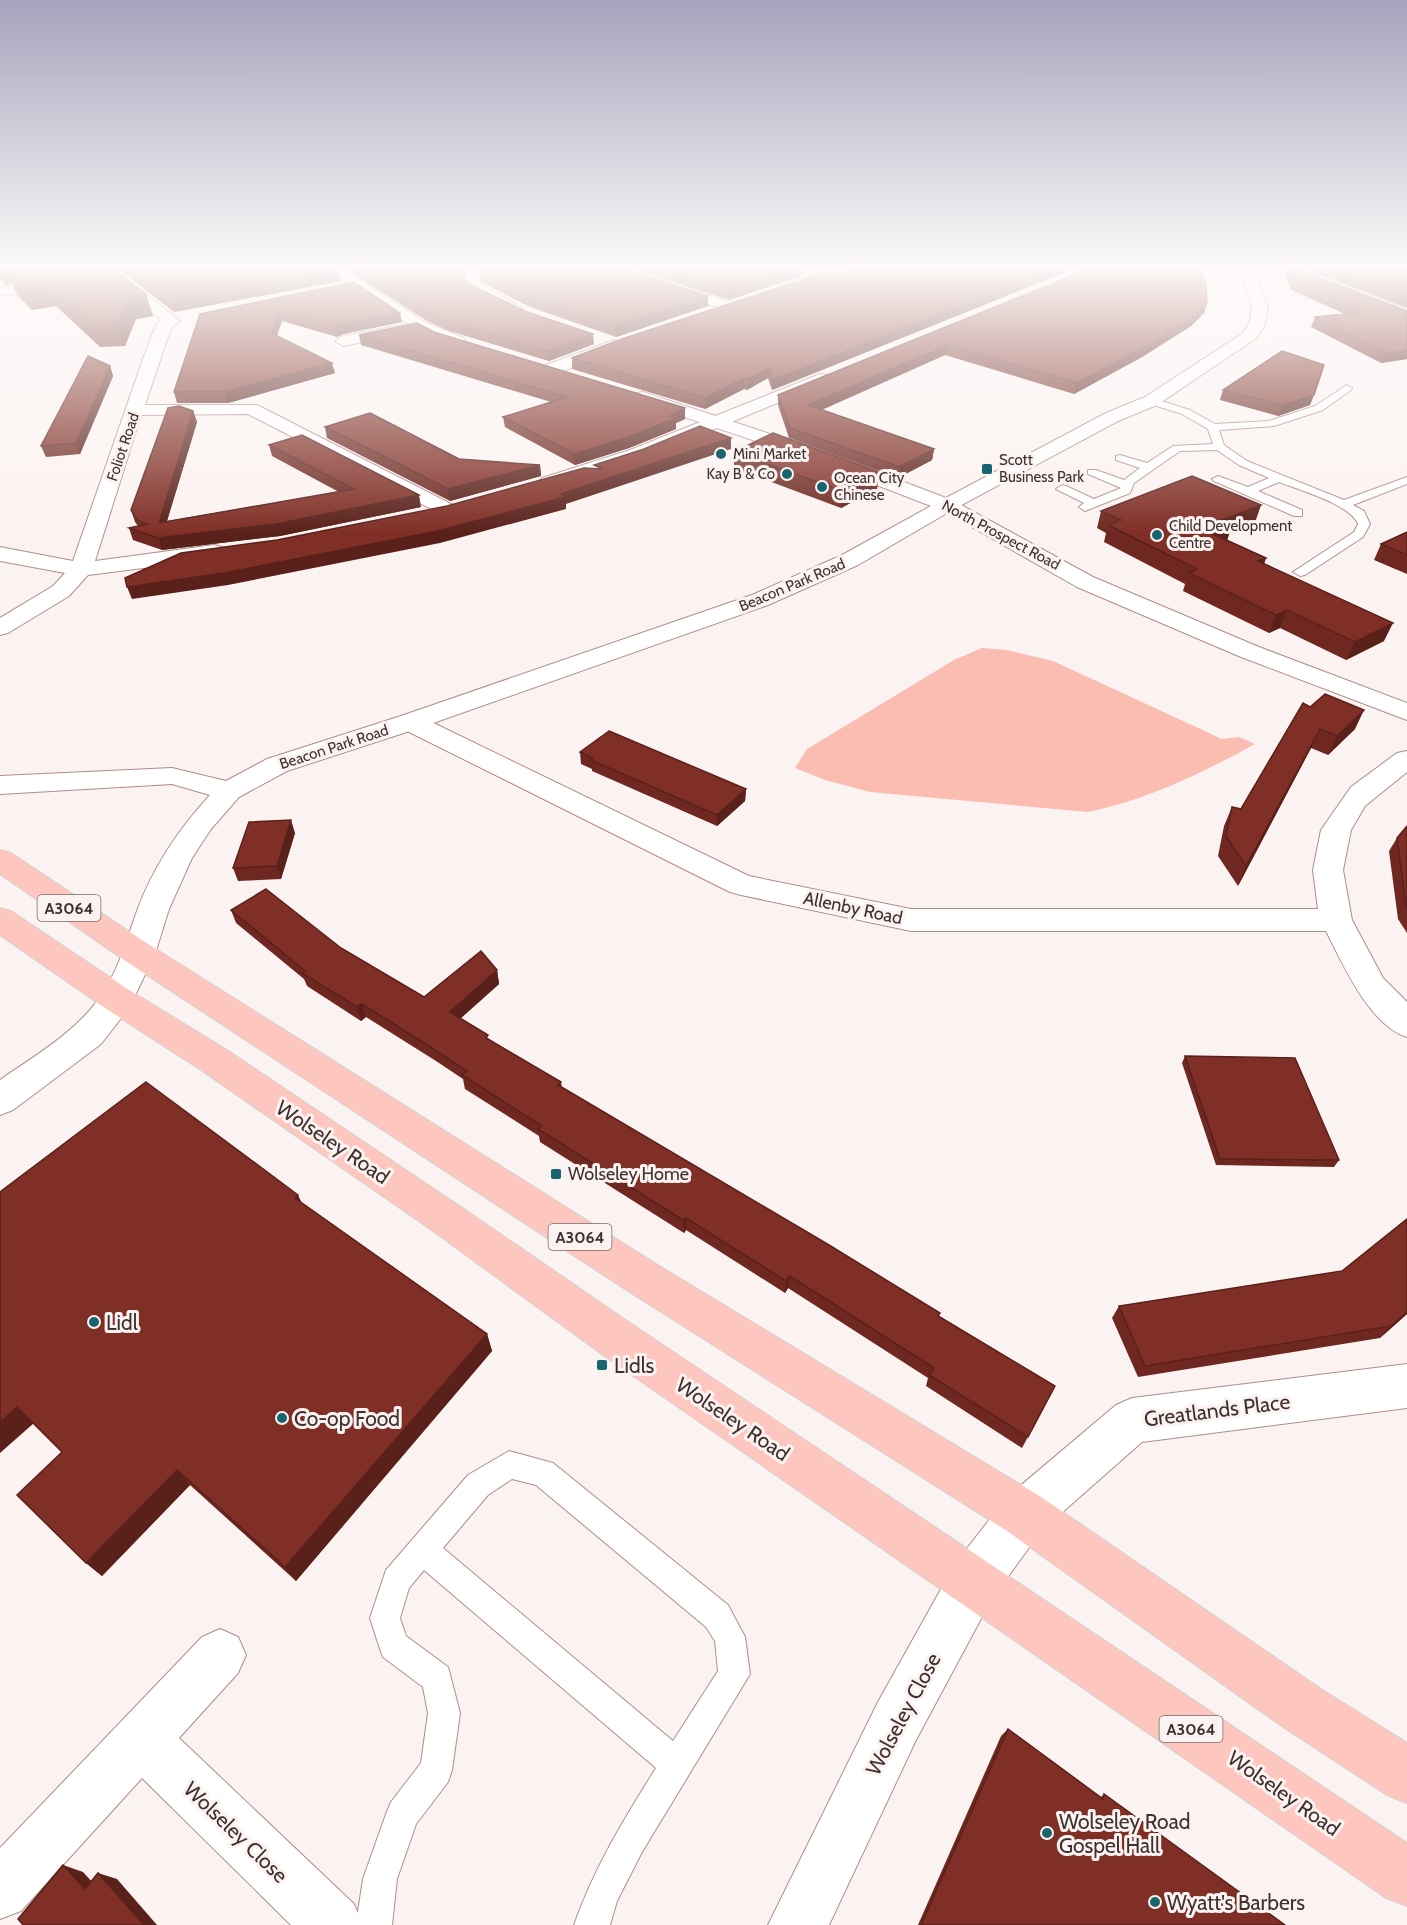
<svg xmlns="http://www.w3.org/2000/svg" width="1407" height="1925" viewBox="0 0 1407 1925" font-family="Cabin,sans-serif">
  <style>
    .green { fill: #fbbcb2 }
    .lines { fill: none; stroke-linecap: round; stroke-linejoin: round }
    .service-casing { stroke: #b08d88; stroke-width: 2 }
    .minor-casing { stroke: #b08d88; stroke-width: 2 }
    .tertiary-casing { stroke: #b08d88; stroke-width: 2 }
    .primary-casing { stroke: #d5d2d1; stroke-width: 2 }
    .service { fill: #fff; fill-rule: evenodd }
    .minor { fill: #fff; fill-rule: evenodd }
    .tertiary { fill: #fff; fill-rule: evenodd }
    .primary { fill: #fdc7bf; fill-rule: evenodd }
    .wall { fill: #6e2821 }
    .shaded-wall { fill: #5a211b }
    .building { fill: #802f26; stroke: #5a211b; stroke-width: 1.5 }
    .poi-dot { fill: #19656f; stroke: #fbf3f2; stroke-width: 2 }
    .labels { text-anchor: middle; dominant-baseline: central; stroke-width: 6; stroke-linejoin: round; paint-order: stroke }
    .far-street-label { font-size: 15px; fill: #3f312e; stroke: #fbf3f2 }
    .far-poi-label { font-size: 15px; fill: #3f312e; stroke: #fbf3f2; text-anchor: start }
    .shield { fill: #fbf3f2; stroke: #776b69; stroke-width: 1.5 }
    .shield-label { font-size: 16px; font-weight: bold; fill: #3f312e }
    .street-label { font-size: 18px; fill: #3f312e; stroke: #fbf3f2 }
    .poi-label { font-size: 18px; fill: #3f312e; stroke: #fbf3f2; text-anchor: start }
    .near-street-label { font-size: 21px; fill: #3f312e; stroke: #fbf3f2 }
    .near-poi-label { font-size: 21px; fill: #3f312e; stroke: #fbf3f2; text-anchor: start }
  </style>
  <rect width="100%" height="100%" fill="#fbf3f2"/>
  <path class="green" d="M982,648L1007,650L1053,661L1222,739L1239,737L1255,744C1202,773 1147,800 1088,812L870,792L825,780L795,768L807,749L954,660Z"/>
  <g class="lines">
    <g class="service-casing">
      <g id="service">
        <path d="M1347,385L1352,388L1351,390L1323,410L1274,426L1219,430L1224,445L1247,461L1344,500L1407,477V484L1353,505L1364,511L1370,524L1363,537L1305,575L1300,576L1293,572L1354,532L1358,524C1350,504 1299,490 1279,482L1258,491L1302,510V516H1294L1214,481L1212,479L1218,476L1248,487L1269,478L1239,465L1217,450L1180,451L1134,483L1130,493L1085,511L1079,507L1084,503L1056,489L1062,485L1066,486L1094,499L1121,488L1088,474V470H1096L1124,480L1140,468L1116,460V456L1120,455L1147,463L1173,446L1213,444L1208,429L1182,414L1147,403V399H1155L1190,410L1215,424L1269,421L1315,406Z"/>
        <path d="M509,1451L553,1463L728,1605L745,1637L750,1674L642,1852L617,1901L610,1925H574C594,1868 624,1819 656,1768L424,1570L409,1588L400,1618L406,1636L448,1667L460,1713L452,1770L448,1782L416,1824L397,1879L392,1925H356L363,1879L386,1814L391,1802L421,1763L428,1713L423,1687L383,1657L379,1646L370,1618L386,1570L468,1475ZM512,1479L536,1485L706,1627L715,1641L718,1671L673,1741L443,1548L488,1495Z"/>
      </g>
    </g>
    <g class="minor-casing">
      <g id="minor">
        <path d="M84,264H101L115,270L180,321L171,328L145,405H257L455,506L458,510L455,514L448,516L441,514L248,414L141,415L95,561L214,545L222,547L225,552L222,557L214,559L88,575L69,596L8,633L0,635V618L53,586L65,573L0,561V547L73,561L144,356L156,325L162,320L105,276Z"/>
        <path d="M468,264H483L488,269L479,278V283L520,307L523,310L520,313H510L467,288L465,277L473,269Z"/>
        <path d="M593,264H613L736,304L738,307L731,311L726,310L595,267Z"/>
        <path d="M845,264H865L863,267L793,291H783L781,288L783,285Z"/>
        <path d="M1236,264H1250L1263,292L1268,309L1264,327L1255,339L1157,405L1118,421L954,509H940L937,505L940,501L1106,413L1145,397L1243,333C1261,310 1246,287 1236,264Z"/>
        <path d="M1269,264H1288L1407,310V320L1271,267Z"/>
        <path d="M57,278L64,282L62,285L0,296V288Z"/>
        <path d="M403,325L411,330L409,333L343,346L335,341L343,336Z"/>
        <path d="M614,340L622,345L620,348L558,373H546L544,369L546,365Z"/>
        <path d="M820,374L826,375L828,379L826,383L644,458L549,488L542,486L539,482L542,478L630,450Z"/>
        <path d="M410,714L419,716L749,876L911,909H1318L1313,870L1321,830L1351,787L1397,753L1407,751V772L1365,806L1351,830L1343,870L1352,920L1383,978L1407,1002V1037C1369,1025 1343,964 1326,931H911L741,895L730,892L401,728L397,722L401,716Z"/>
        <path d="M1407,1364V1408L1142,1442L1041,1531L991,1600L916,1740L829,1925H768L878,1702L955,1564L1007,1497L1116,1405L1132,1398Z"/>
        <path d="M220,1629L238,1637L246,1655L238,1673L179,1738L354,1904L363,1925H291L142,1778L21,1911L0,1919V1848L202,1637Z"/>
      </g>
    </g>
    <g class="tertiary-casing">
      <g id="tertiary">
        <path d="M319,264H335L426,323L464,338L466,341L458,346L416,329Z"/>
        <path d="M643,392L828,453L954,501L1093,577L1259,647L1407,703V720L1241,657L1077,587L947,513L858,565L768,605L419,728L287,771L239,797L211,829L192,858L169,909L155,954L129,1008L101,1044L13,1110L0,1115V1080C37,1054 79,1031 104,991C120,966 127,938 137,911C153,867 179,829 210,795L172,784L0,794V776L172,768L226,781L267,759L401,716L752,595L842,555L931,506L814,461L637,401L634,397L637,393Z"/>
      </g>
    </g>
    <g class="primary-casing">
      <g id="primary">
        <path d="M0,850L11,853L151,946L661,1267L1041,1497L1321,1689L1407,1743V1803L1387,1795L1283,1727L1007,1531L631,1293L127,962L0,874Z"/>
        <path d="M0,908L11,911L129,990L227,1050L461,1207L633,1325L1407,1843V1906L1386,1898L603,1355L433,1231L201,1070L105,1008L0,935Z"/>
      </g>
    </g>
    <use href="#service" class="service"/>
    <use href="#minor" class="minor"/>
    <use href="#tertiary" class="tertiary"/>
    <use href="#primary" class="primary"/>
  </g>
  <g class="wall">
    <path d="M0,264H327L339,272L341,281L174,312L122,272L112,268L153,316L136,319L125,346L100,347L56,306L32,310L17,295L12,283L6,285L0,279Z"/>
    <path d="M338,264H469L470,269L463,275V277L473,286L594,344L549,361L449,331L427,321Z"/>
    <path d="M619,264H799L804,275L729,300Z"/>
    <path d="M871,264H1086L772,390L768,378L747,390L744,389L705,409L572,369V358Z"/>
    <path d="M1101,264L1207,303L1204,313L1191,326L1142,357L1074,394L945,355L821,410L934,449L932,460L898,478L789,438L778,405V395Z"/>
    <path d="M1293,264H1407V308Z"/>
    <path d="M1288,266L1407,311V359L1381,363L1311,327L1315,317L1345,314L1291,290L1285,275Z"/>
    <path d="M480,272L708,296V306L616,337L530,307L481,282Z"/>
    <path d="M354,282L402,322L343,334L337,337L282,321L277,336L335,373L228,403H177L174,392L200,314Z"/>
    <path d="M434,332L685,419L676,423V429L629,448L575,465L505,427L503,417L551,402L361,345L359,335Z"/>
    <path d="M1324,365L1310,405L1278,416L1220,400L1223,390Z"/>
    <path d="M110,366L113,376L80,454L46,457L41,446Z"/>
    <path d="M193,411L197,422L167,521L339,492L272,456L269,445L421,507L280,536L162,550L133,540L129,528L138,526L135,522L131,510Z"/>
    <path d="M325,427L459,459L540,465L541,476L450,501L327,438Z"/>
    <path d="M734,452L879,472L877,489L841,508L734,468Z"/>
    <path d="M1261,505L1255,522L1230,531L1227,540L1266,558L1264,564L1384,641L1346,660L1280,628L1269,633L1183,591L1185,584L1104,542L1106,533L1097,528L1101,511Z"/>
    <path d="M1407,532V574L1374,560L1381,544Z"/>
    <path d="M1303,703L1355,729L1328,755L1311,748L1238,886L1218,856L1224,826L1232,807L1241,809Z"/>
    <path d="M580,752L746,789L745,801L717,826L592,771V769L581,764Z"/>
    <path d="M1407,826V933L1398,919L1389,851L1397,838Z"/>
    <path d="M295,833L281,879L238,881L233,868Z"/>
    <path d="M231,910L341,948L424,997L497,970L499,984L460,1019L489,1039L561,1082L562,1088L1055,1386L1022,1448L926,1386L928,1378L788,1288L785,1293L686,1230L684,1233L540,1142L539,1136L465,1089L463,1079L436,1061L366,1017L361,1021L307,986L304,979L236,923Z"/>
    <path d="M1185,1056L1339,1160L1334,1167L1216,1165L1182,1063Z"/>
    <path d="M0,1192L302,1203L487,1334L492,1351L296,1581L190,1485L102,1576L86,1563L62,1452L34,1423Z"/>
    <path d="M1407,1219V1314L1380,1338L1138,1377L1112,1318L1119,1306L1342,1271Z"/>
    <path d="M1008,1729L1101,1797L1104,1794L1285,1925H918L1001,1736Z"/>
  </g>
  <g class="shaded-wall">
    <path d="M464,264H469L470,269L463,275V285L461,275L462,266Z"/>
    <path d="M1065,264H1086L772,390L773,380Z"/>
    <path d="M805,266L804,275L729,300V290Z"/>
    <path d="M339,272L341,281L174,312L171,302Z"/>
    <path d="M9,274L12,283L6,285L2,275Z"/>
    <path d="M48,284L56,306L32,310L24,288Z"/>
    <path d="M146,294L153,316L136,319L125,346L117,323L129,297Z"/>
    <path d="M708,296V306L616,337L615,326Z"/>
    <path d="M1207,303L1204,313L1191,326L1142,357L1074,394L1076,383Z"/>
    <path d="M280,311L282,321L274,343L271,333Z"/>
    <path d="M400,313L402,322L343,334L337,337L335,327L341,324Z"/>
    <path d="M593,334L594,344L549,361L548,351Z"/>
    <path d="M947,345L945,355L808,416V405Z"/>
    <path d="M1407,350V359L1381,363L1385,353Z"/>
    <path d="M332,363L335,373L228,403L225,392Z"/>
    <path d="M110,366L113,376L80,454L76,443Z"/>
    <path d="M769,368L768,378L747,390V379Z"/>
    <path d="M744,378V389L705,409V398Z"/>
    <path d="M1314,395L1310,405L1278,416L1282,405Z"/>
    <path d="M685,408V419L676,423V429L629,448L575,465L574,454L670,416Z"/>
    <path d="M193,411L197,422L163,534L159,523Z"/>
    <path d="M731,438V449L566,504V509L440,543L228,585L132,599L127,587L561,494Z"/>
    <path d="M934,449L932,460L898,478L899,467Z"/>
    <path d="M540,465L541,476L450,501L448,489Z"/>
    <path d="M879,472L877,489L841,508L842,491Z"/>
    <path d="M419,495L421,507L280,536L162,550L158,538Z"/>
    <path d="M1261,505L1255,522L1230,531L1226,544L1207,552L1218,521Z"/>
    <path d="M1266,558L1259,576L1258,561Z"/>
    <path d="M1287,610L1280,628L1269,633L1276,615Z"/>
    <path d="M1393,623L1384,641L1346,660L1355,642Z"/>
    <path d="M1364,710L1355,729L1328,755L1337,736Z"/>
    <path d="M1320,729L1311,748L1238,886L1246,866Z"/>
    <path d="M746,789L745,801L717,826V815Z"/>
    <path d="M291,820L295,833L281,879L277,866Z"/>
    <path d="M497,970L499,984L453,1025L450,1012Z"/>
    <path d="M362,1004L366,1017L361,1021L357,1007Z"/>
    <path d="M298,1195L307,1214L295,1198Z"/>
    <path d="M686,1218V1230L684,1233L683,1220Z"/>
    <path d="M790,1276L788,1288L785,1293L786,1281Z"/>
    <path d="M1407,1312V1314L1380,1338L1391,1326Z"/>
    <path d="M487,1334L492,1351L296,1581L285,1567Z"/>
    <path d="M17,1407L34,1423L0,1453V1422Z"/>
    <path d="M177,1470L190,1485L102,1576L86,1563Z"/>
    <path d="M63,1865L83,1872L104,1895L85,1889Z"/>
    <path d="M98,1873L117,1879L157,1925H144Z"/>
  </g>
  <g class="building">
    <path d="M0,264H67L2,275L0,273Z"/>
    <path d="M70,264H106L146,294L129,297L117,323L92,324L48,284L24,288L9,274Z"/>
    <path d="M120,264H327L339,272L171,302Z"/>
    <path d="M351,264H464L462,266L461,275L473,286L527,312L593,334L548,351L447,321L425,311Z"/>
    <path d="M486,264H606L708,296L615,326L529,297L480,272Z"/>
    <path d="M648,264H799L805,266L729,290Z"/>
    <path d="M871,264H1065L773,380L769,368L747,379L744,378L705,398L572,358L622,339L827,272L837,275Z"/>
    <path d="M1101,264H1200L1206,286L1207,303L1194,317L1145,347L1076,383L947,345L808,405L934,449L899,467L790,428L778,395Z"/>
    <path d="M1319,264H1407V297Z"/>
    <path d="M1288,266L1407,311V350L1385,353L1315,317L1365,312L1294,281Z"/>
    <path d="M354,282L400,313L341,324L335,327L280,311L271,333L332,363L225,392H174L200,314Z"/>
    <path d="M417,323L434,332L685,408L670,416L676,418L629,437L574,454L503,417L567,397L359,335Z"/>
    <path d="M1282,351L1324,365L1314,395L1282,405L1223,390Z"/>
    <path d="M88,356L110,366L76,443L41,446Z"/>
    <path d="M179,406L193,411L159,523L354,489L269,445L302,435L419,495L276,524L158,538L129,528L148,524L137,520L131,510L168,408Z"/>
    <path d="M370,413L459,459L540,465L448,489L325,427Z"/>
    <path d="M700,426L731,438L561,494L565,497L438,531L224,573L127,587L125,578L181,553L277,540L447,506L584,468L603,469L594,465L644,449Z"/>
    <path d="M773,433L879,472L842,491L734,452Z"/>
    <path d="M1192,476L1261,505L1218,521L1231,527L1213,534L1266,558L1258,561L1393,623L1355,642L1287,610L1276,615L1189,573L1197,569L1108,525L1121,520L1101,511Z"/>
    <path d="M1407,532V555L1381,544Z"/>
    <path d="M1325,694L1364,710L1337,736L1320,729L1246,866L1226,836L1232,807L1241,809L1303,703L1310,707Z"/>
    <path d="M609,731L746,789L717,815L591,760L593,758L580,752Z"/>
    <path d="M291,820L277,866L233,868L249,822Z"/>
    <path d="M1407,826V908L1406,906L1397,838Z"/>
    <path d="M266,889L341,948L424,997L481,951L497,970L450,1012L488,1035L486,1038L561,1082L558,1085L829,1245L940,1313L938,1316L1055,1386L1028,1437L929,1375L934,1368L790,1276L786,1281L686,1218L683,1220L538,1129L542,1126L462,1075L467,1071L432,1048L362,1004L357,1007L302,973L305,971L231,910Z"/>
    <path d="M1185,1056L1295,1058L1339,1160L1220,1159Z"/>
    <path d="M146,1082L298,1195L295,1198L487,1334L285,1567L177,1470L86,1563L17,1495L62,1452L17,1407L0,1422V1192Z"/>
    <path d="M1407,1219V1312L1391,1326L1145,1366L1119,1306L1342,1271Z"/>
    <path d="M1008,1729L1103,1799L1104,1794L1285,1925H921Z"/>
    <path d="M63,1865L85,1889L98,1873L144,1925H23L18,1919Z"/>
  </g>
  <linearGradient id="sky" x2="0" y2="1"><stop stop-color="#a5a2bc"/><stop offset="0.5" stop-color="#fdfaf9"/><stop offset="1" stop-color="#fdfaf9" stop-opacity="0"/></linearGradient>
  <rect width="1407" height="533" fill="url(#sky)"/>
  <g class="poi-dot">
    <circle cx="721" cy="454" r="6"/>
    <rect x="981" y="463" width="12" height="12" rx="3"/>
    <circle cx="787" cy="474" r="6"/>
    <circle cx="822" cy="487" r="6"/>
    <circle cx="1157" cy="535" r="6"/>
    <rect x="550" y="1168" width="12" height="12" rx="3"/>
    <circle cx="94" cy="1322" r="6"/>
    <rect x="596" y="1359" width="12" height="12" rx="3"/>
    <circle cx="282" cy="1418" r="6"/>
    <circle cx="1047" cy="1833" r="6"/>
    <circle cx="1155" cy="1902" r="6"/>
  </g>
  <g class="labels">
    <g class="far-street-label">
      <text transform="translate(123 447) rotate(-71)">Foliot Road</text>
      <text transform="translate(1001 535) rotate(28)">North Prospect Road</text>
      <text transform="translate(792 585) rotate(-23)">Beacon Park Road</text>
      <text transform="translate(334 747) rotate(-18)">Beacon Park Road</text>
    </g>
    <g class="far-poi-label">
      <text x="733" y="454">Mini Market</text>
      <text x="999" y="460">Scott<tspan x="999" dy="17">Business Park</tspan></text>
      <text x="775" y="474" text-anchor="end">Kay B &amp; Co</text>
      <text x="834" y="478">Ocean City<tspan x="834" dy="17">Chinese</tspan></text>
      <text x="1169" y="526">Child Development<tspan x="1169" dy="17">Centre</tspan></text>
    </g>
    <g class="shield">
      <rect x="37.5" y="895" width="63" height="26" rx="4.5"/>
      <rect x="548.5" y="1224" width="63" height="26" rx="4.5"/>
      <rect x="1159.5" y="1716" width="63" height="26" rx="4.5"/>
    </g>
    <g class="shield-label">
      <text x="69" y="908">A3064</text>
      <text x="580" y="1237">A3064</text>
      <text x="1191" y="1729">A3064</text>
    </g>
    <g class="street-label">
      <text transform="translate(853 908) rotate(12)">Allenby Road</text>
    </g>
    <g class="poi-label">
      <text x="568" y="1174">Wolseley Home</text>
    </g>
    <g class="near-street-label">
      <text transform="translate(333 1142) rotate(34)">Wolseley Road</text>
      <text transform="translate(1217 1410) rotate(-7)">Greatlands Place</text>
      <text transform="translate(733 1419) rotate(34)">Wolseley Road</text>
      <text transform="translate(903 1714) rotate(-62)">Wolseley Close</text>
      <text transform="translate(1284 1793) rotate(35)">Wolseley Road</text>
      <text transform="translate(236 1832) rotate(44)">Wolseley Close</text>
    </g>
    <g class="near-poi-label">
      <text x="106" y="1322">Lidl</text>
      <text x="614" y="1365">Lidls</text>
      <text x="294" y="1418">Co-op Food</text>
      <text x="1059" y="1821">Wolseley Road<tspan x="1059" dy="24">Gospel Hall</tspan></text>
      <text x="1167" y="1902">Wyatt's Barbers</text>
    </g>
  </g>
</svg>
